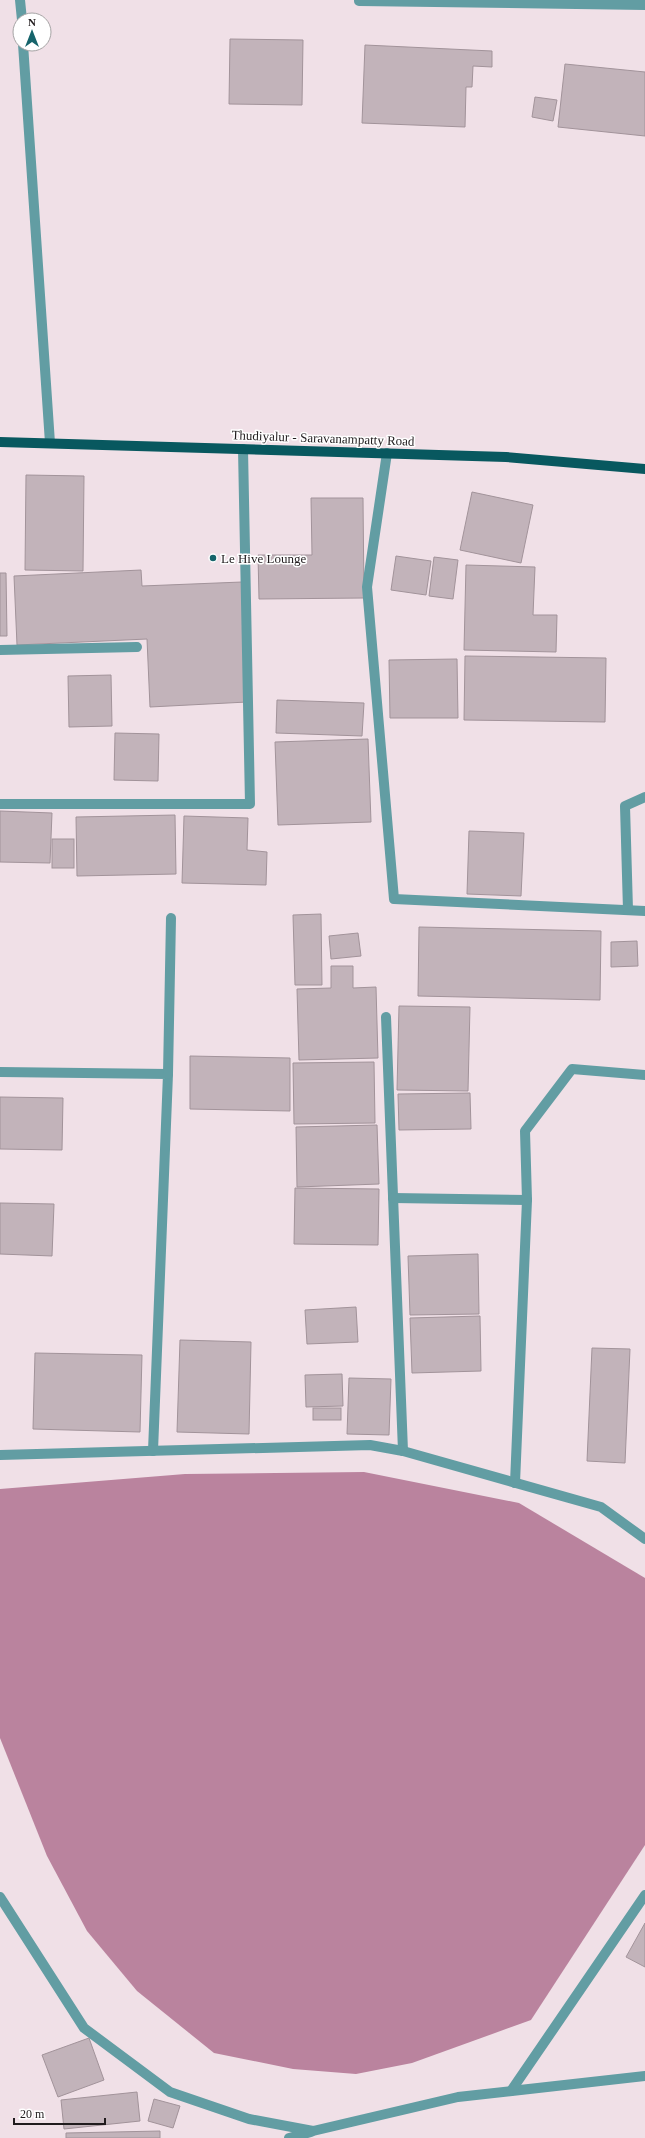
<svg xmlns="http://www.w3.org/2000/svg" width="645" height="2138" viewBox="0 0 645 2138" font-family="Georgia,serif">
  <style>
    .water { fill: #ba839e }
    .building { fill: #c2b3ba; stroke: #a2939a }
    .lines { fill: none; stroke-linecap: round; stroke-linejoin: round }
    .minor { stroke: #629da3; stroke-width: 10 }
    .major { stroke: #08585f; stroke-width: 10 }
    .poi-dot { fill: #16646b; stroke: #fff; stroke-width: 1.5 }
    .labels { text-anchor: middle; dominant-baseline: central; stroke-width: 3; stroke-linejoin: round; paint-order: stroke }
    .street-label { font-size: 13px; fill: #201b1d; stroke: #fff }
    .poi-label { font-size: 13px; fill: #201b1d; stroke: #fff; text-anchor: start }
  </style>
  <rect width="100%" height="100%" fill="#f0e0e7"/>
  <path class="water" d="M364,1472L519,1503L645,1578V1845L531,2020L412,2063L356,2074L293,2069L214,2053L137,1991L87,1931L47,1856L0,1738V1489L185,1474Z"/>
  <g class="building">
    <path d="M230,39L303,40L302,105L229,104Z"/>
    <path d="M365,45L492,51V67L473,66L472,87H466L465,127L362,123Z"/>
    <path d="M565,64L645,72V136L558,127Z"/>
    <path d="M535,97L557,100L553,121L532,117Z"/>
    <path d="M26,475L84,476L83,571L25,570Z"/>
    <path d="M472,492L533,505L521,563L460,550Z"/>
    <path d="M311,498H363L364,598L259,599L258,555H312Z"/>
    <path d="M396,556L431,561L426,595L391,590Z"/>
    <path d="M434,557L458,560L453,599L429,596Z"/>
    <path d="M466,565L535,567L533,615H557L556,652L464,650Z"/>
    <path d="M141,570L142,586L242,582L247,702L150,707L147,639L17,645L14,576Z"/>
    <path d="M0,573H6L7,636H0Z"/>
    <path d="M465,656L606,658L605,722L464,720Z"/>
    <path d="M457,659L458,718H390L389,660Z"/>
    <path d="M111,675L112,726L69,727L68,676Z"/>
    <path d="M277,700L364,703L362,736L276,733Z"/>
    <path d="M115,733L159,734L158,781L114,780Z"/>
    <path d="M368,739L371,822L278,825L275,742Z"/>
    <path d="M0,811L52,813L50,863L0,862Z"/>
    <path d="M175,815L176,874L77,876L76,817Z"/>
    <path d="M184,816L248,818L247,850L267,852L266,885L182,883Z"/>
    <path d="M469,831L524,833L521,896L467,894Z"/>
    <rect x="52" y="839" width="22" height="29"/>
    <path d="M321,914L322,985H295L293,915Z"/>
    <path d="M419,927L601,931L600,1000L418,996Z"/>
    <path d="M358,933L361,956L331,959L329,936Z"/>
    <path d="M637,941L638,966L611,967V942Z"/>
    <path d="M331,966H353V988L376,987L378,1058L299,1060L297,989L331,988Z"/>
    <path d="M399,1006L470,1007L468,1091L397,1090Z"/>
    <path d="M190,1056L290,1058V1111L190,1109Z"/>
    <path d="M374,1062L375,1123L294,1124L293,1063Z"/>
    <path d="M470,1093L471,1129L399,1130L398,1094Z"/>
    <path d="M0,1097L63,1098L62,1150L0,1149Z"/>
    <path d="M377,1125L379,1184L297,1187L296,1127Z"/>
    <path d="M295,1188L379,1189L378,1245L294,1244Z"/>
    <path d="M0,1203L54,1204L52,1256L0,1254Z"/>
    <path d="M478,1254L479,1314L410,1315L408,1256Z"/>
    <path d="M356,1307L358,1342L307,1344L305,1310Z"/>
    <path d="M480,1316L481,1371L412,1373L410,1318Z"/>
    <path d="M180,1340L251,1342L249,1434L177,1432Z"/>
    <path d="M592,1348L630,1349L625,1463L587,1461Z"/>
    <path d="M35,1353L142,1355L140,1432L33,1429Z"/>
    <path d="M342,1374L343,1406L306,1407L305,1375Z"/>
    <path d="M349,1378L391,1379L389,1435L347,1434Z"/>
    <rect x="313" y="1408" width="28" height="12"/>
    <path d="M645,1923V1967L626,1957Z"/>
    <path d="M89,2038L104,2080L58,2097L42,2055Z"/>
    <path d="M137,2092L140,2121L64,2129L61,2100Z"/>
    <path d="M154,2099L180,2106L173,2128L148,2121Z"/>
    <path d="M160,2131V2138H66V2133Z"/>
  </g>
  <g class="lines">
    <g class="minor">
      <path d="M20,0L22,20"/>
      <path d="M359,1L645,5"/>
      <path d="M23,44L50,443"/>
      <path d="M387,453L367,587L394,899L645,911"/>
      <path d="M0,650L137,647"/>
      <path d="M0,804H250L243,449"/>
      <path d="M628,910L625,806L645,797"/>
      <path d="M386,1017L403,1451"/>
      <path d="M0,1072L168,1074L153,1451"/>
      <path d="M168,1074L171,918"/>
      <path d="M393,1198L527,1200"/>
      <path d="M0,1455L370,1445L403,1451L601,1507L645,1539"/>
      <path d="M515,1483L527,1200L525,1131L572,1069L645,1075"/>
      <path d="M0,1897L84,2028L170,2092L249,2119L313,2131L458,2097L645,2076"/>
      <path d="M511,2091L645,1895"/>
      <path d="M289,2138L311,2132"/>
    </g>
    <path class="major" d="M0,442L506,457L645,469"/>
  </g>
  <circle class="poi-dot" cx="213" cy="558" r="4"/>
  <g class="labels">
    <g class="street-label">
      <text transform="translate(323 438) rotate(2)">Thudiyalur - Saravanampatty Road</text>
    </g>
    <g class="poi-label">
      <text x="221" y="558">Le Hive Lounge</text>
    </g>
  </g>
  <g transform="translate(32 32)"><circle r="19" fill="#ffffff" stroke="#a6a4a5"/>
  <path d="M0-3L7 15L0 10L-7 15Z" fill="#16646b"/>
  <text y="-6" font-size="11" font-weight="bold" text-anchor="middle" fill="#201b1d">N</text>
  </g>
  <path d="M14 2118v6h91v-6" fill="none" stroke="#201b1d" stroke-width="2"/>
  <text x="20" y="2118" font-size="12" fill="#201b1d" stroke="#ffffff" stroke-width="3" paint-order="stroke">20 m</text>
</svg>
